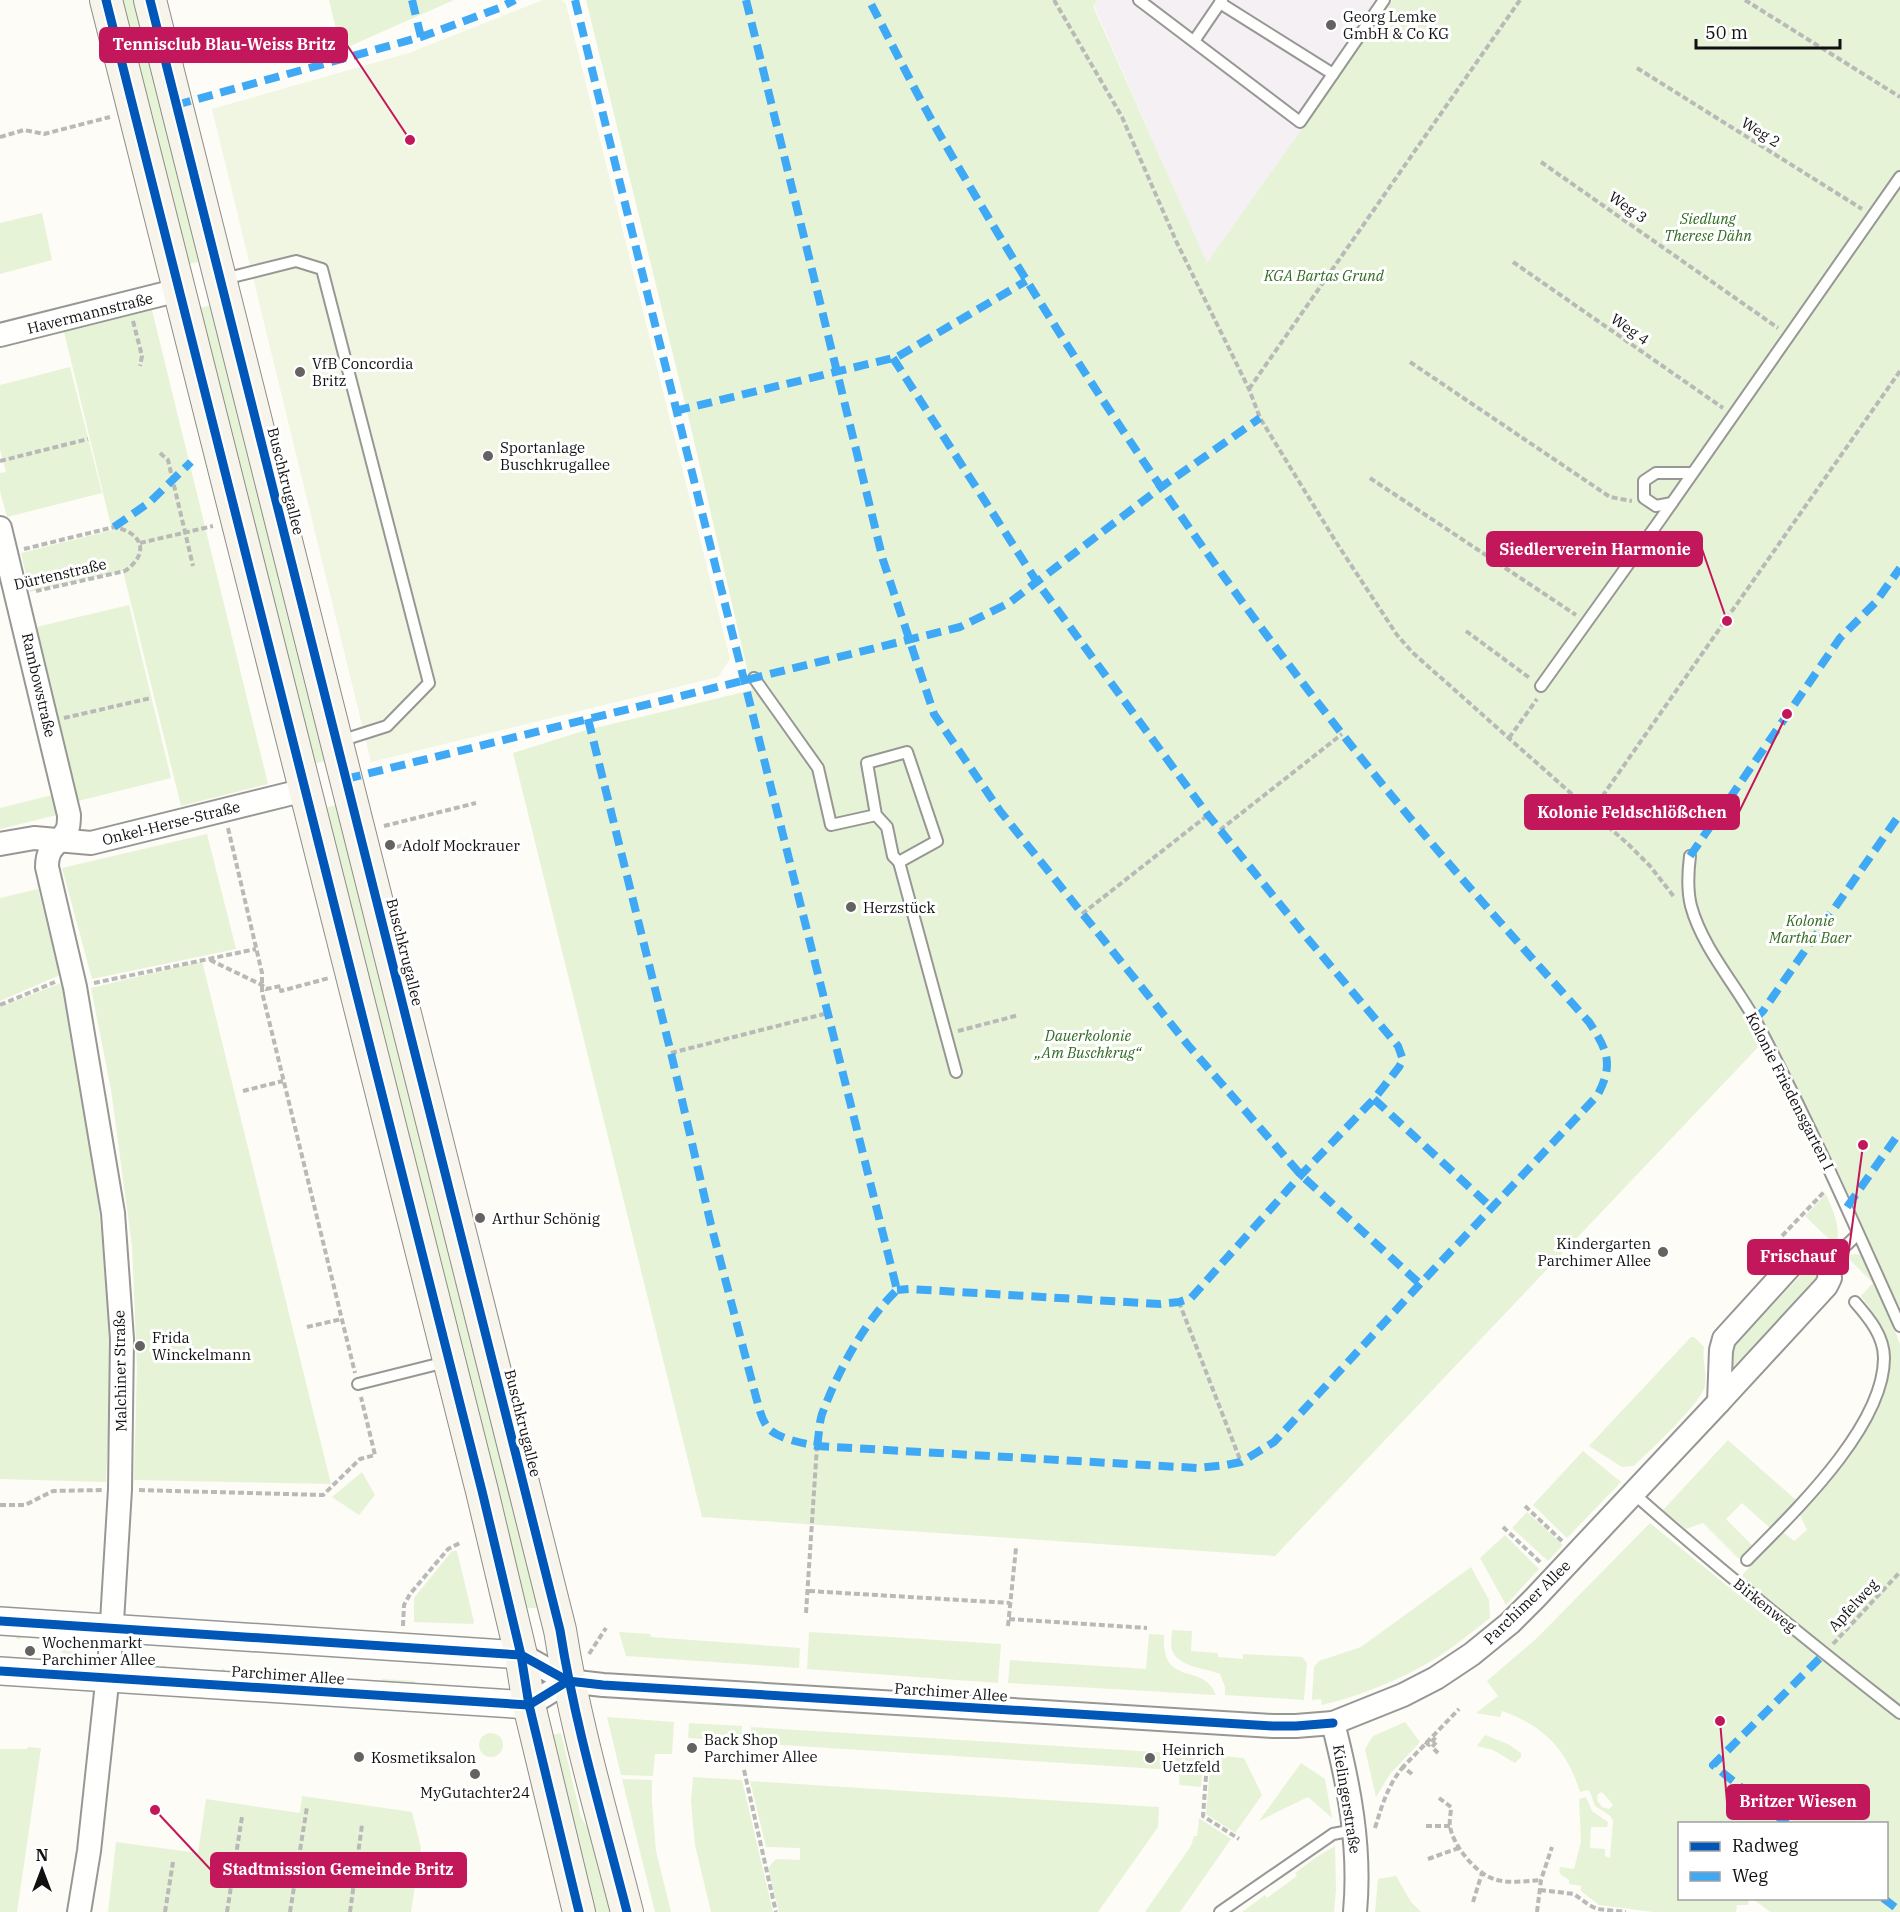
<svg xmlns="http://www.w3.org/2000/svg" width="1900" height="1912" viewBox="0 0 1900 1912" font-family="'IBM Plex Serif',serif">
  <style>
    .industrial { fill: #f5f0f3 }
    .green { fill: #e7f3d7; fill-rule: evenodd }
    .pitch { fill: #f0f6e1 }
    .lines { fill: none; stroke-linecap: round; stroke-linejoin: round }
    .service-casing { stroke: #979795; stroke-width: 14 }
    .minor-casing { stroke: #979795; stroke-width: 26 }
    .tertiary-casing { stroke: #979795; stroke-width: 30 }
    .secondary-casing { stroke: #8e8d8b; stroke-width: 34 }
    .path { stroke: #b9b9b8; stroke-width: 4; stroke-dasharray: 6 3; stroke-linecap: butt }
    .service { stroke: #fffffe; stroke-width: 10 }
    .minor { stroke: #fffffe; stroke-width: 22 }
    .tertiary { stroke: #fffffe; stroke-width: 27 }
    .secondary { stroke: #f6f4eb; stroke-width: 32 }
    .quiet { stroke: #3fa9f5; stroke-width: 8; stroke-dasharray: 15 8; stroke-linecap: butt }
    .cycleway-casing { stroke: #fff; stroke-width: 13 }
    .cycleway { stroke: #0057b8; stroke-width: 9 }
    .poi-dot { fill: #646362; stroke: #fff; stroke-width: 2 }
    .labels { text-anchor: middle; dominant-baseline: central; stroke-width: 6; stroke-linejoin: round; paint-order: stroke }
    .poi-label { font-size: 15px; fill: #111; stroke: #fff; text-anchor: start }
    .street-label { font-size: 15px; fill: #111; stroke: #fff }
    .park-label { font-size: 15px; font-style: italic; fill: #2f6b1f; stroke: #fff }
    .leader { fill: none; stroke: #c2185b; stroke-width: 2 }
    .callout-dot { fill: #c2185b; stroke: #fff; stroke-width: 2 }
    .callout { fill: #c2185b; stroke: #c2185b; stroke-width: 2 }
    .callout-label { font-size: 16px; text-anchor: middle; font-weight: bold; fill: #fff }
  </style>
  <rect width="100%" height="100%" fill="#fdfcf7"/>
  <path class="industrial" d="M1098,0H1393L1207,264L1094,6Z"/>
  <g class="green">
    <path d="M119,0H143L207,260L185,265Z"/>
    <path d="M329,0H454L341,50Z"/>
    <path d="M586,0H1098L1093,6L1207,263L1393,0H1900V1313L1841,1178L1809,1112L1770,1038L1762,1043L1275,1556L702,1517L513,753L583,731L752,690L691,428Z"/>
    <path d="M42,213L52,260L0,274V223Z"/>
    <path d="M218,303L330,760L308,765L196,309Z"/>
    <path d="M152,310L268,784L181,806L123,571L30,592L21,553L112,530L64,332Z"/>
    <path d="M70,367L102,493L7,517L0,491V473L6,472L0,450V385Z"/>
    <path d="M129,605L171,778L78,801L36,627Z"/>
    <path d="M52,795L57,815L0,829V808Z"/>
    <path d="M341,804L540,1608H525L320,809Z"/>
    <path d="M207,834L236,949L92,979L62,868Z"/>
    <path d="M38,889L60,975L0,1001V898Z"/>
    <path d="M202,961L331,1484L134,1480L137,1367L132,1246L111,1090L91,988Z"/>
    <path d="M64,982C88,1112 108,1244 110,1377C111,1412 107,1447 106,1482L0,1479V1007Z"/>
    <path d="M1826,1194C1833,1212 1842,1227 1836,1246L1805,1216Z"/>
    <path d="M1855,1254L1862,1255L1870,1266L1900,1344V1912H1770L1753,1899L1886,1898V1824H1680V1898L1749,1899L1748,1905H1737L1736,1912H1653L1599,1905L1581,1891V1886L1569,1884V1880C1563,1875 1558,1876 1560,1867L1574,1869L1581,1842L1579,1799L1586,1797L1592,1811L1608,1822L1607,1827H1591L1590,1848L1605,1849V1856L1610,1858L1613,1820L1609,1815L1595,1806L1590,1792L1588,1790L1580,1792C1567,1750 1544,1726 1502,1711L1500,1717L1476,1713L1498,1696L1487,1681L1537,1638L1650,1523L1747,1602L1757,1592L1742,1579L1743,1574L1783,1532L1794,1541L1807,1530L1800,1515C1835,1476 1897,1409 1889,1353C1886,1331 1874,1314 1861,1296L1873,1283L1846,1256ZM1602,1792L1613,1805L1609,1809L1602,1807L1597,1800L1598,1794Z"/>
    <path d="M1811,1270L1817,1275L1815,1281L1731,1369L1728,1360L1733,1347L1805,1271Z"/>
    <path d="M1691,1337H1694L1704,1347C1702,1360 1707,1372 1705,1385C1704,1401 1648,1452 1634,1466L1622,1467L1589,1446Z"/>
    <path d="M1728,1440L1796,1500L1770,1528L1742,1503L1726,1519L1752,1545L1739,1559L1703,1523L1686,1529L1663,1510Z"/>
    <path d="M1583,1451L1621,1482L1567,1538L1533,1505Z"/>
    <path d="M362,1472L375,1495L359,1515L332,1497Z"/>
    <path d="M1527,1512L1563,1545L1548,1561L1512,1528Z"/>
    <path d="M1505,1535L1539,1569L1506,1605L1480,1558Z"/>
    <path d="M452,1551H457L474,1622L473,1624L414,1622V1598Z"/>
    <path d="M1471,1567L1489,1600L1490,1618C1473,1631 1456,1645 1438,1657C1402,1679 1363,1695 1322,1705L1321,1699L1312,1700L1314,1667L1319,1661L1361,1647Z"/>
    <path d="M1172,1630L1192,1631L1191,1651L1218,1653V1657L1243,1659V1654L1302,1657L1307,1663L1304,1700L1225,1695V1687L1220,1674C1205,1668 1178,1667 1172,1650C1170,1644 1172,1636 1172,1630Z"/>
    <path d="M12,1632L85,1634L84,1648L69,1654L63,1653L43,1634L25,1633L20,1639H17Z"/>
    <path d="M619,1632L650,1634L651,1637L800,1648L799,1668L626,1656Z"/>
    <path d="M809,1632L1001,1644L998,1683L807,1669Z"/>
    <path d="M1149,1634L1164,1635C1161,1689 1204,1661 1216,1695L1008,1683L1010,1660L1146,1669Z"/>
    <path d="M147,1658L138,1666L144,1672L155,1673L164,1665L173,1673L185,1674L194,1667L202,1676H214L223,1668L231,1677L236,1678L245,1668H250L260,1679H267L276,1671L285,1680L294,1681L303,1672L309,1679V1685L130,1674V1660Z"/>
    <path d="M338,1677L345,1684H350L358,1678L366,1685L376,1686L383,1679L414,1681L424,1692L330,1683Z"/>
    <path d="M607,1717L674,1722L672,1754H655L653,1776L621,1775Z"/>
    <path d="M1405,1722L1420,1742L1390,1774L1376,1797L1365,1749L1373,1736Z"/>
    <path d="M689,1723L742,1726L741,1742L688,1738Z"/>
    <path d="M751,1727L1204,1755L1201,1787L1179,1785C1179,1779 1181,1773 1174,1770L750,1743Z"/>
    <circle cx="491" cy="1745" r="12"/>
    <path d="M561,1733L581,1817L595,1841L614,1912H592L548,1736Z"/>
    <path d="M1485,1735L1508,1744L1521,1753V1757L1515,1763L1493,1750L1477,1746Z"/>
    <path d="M28,1747L41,1748L17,1912H0V1749H27Z"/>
    <path d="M1211,1755L1244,1758L1262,1795L1235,1833L1206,1814Z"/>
    <path d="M1301,1763L1325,1779L1332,1818L1308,1797L1259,1821Z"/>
    <path d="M693,1777L742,1780L773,1912H711L695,1845L691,1802Z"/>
    <path d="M622,1779L652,1780V1802L656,1851L671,1912H655Z"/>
    <path d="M750,1781L1159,1807L1158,1827L1098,1912H779L768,1868L776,1859L800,1860V1848L766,1847Z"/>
    <path d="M302,1796L412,1812L421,1848L411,1912H108L116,1842L198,1853L206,1799L300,1813Z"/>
    <path d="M1199,1818L1231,1839L1180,1912H1145L1191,1846L1194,1836H1197Z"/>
    <path d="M1335,1846L1336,1889L1334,1912H1242L1265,1895L1267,1898L1297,1876L1295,1873L1315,1858Z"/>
    <path d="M1396,1876L1411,1902L1421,1912H1375L1378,1879Z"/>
  </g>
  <path class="pitch" d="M543,0H561L566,4L730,659L718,677L371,762L212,109L409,53Z"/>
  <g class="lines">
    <g class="service-casing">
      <g id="service">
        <path d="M1139,0L1300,122L1384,0"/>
        <path d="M1220,3L1333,74"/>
        <path d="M1194,41L1222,0"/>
        <path d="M224,279L296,261L322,269L429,683L387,726L340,741"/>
        <path d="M1672,503L1656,506L1644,498V481L1656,473H1692"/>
        <path d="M754,678L818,768L831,825L876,815L867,763L907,752L937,841L899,862L893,856L887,827L876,815"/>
        <path d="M1541,686L1660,520L1900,177"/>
        <path d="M1690,856C1688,872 1687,890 1691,906C1703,950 1739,988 1760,1029C1811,1126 1855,1226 1900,1326"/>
        <path d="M899,862L956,1072"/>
        <path d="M1827,1264L1858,1234"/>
        <path d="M358,1384L446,1362"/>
        <path d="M1633,1493C1720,1570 1809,1642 1900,1713"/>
        <path d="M1747,1560C1793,1513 1884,1427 1884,1358C1884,1336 1869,1318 1855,1302"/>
        <path d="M1220,1912L1333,1834L1354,1830"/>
      </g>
    </g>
    <g class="minor-casing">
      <g id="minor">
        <path d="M0,335L179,290"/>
        <path d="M0,528L69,815C69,819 69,826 67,830C59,846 47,844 47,867L75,987L113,1213L122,1339L120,1489L110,1655L89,1851L79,1912"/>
        <path d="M0,844L34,838L91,843L305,790"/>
        <path d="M1810,1256L1819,1258L1827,1264L1830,1278L1826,1286L1719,1402L1721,1350L1724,1339L1794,1262L1802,1257Z"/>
        <path d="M521,1655L568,1681L603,1685L1273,1726H1296L1333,1723L1403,1695L1436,1678L1472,1654L1510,1623L1535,1598L1719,1402"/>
        <path d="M529,1705L568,1681"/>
        <path d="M1333,1723C1349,1785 1361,1847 1355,1912"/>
      </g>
    </g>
    <g class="tertiary-casing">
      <g id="tertiary">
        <path d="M0,1621L521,1655"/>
        <path d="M0,1671L529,1705"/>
      </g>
    </g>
    <g class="secondary-casing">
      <g id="secondary">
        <path d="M106,0L482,1491L521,1655L529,1705L579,1912"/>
        <path d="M150,0L560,1630C575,1726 603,1818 627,1912"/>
      </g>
    </g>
    <g class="path">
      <path d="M1054,0L1122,117L1177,243L1249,389L1260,418L1336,542L1397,635L1412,652L1629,845L1650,866L1675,898"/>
      <path d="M1745,0L1900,97"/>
      <path d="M1637,68L1862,209"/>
      <path d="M0,137L24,130L44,134L110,117"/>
      <path d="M1541,162L1778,328"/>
      <path d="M1513,262L1723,408"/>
      <path d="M133,321L142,356L140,366"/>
      <path d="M1410,362L1610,497L1632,501"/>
      <path d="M1249,389L1520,0"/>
      <path d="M160,453L168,460L193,566"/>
      <path d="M0,461L88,439"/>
      <path d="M1370,478L1576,615"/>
      <path d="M140,543L213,526"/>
      <path d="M24,549L114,527C143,533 150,553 125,571L36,591"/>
      <path d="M1466,631L1531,679"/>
      <path d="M64,718L151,698"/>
      <path d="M1509,738L1537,699"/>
      <path d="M1592,811L1900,371"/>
      <path d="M384,826L476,803"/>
      <path d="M228,828L262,973V992L355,1373"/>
      <path d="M1220,830L1342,734"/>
      <path d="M388,849L417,842"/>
      <path d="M1082,914L1208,815"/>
      <path d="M210,960L262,985L266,989L281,986V991L329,978"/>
      <path d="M94,983L256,949"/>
      <path d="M0,1005L55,982"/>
      <path d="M958,1031L1019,1015"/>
      <path d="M671,1053L828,1013"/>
      <path d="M243,1091L283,1081"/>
      <path d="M1782,1236L1825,1191"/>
      <path d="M1179,1302L1241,1462"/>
      <path d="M307,1327L342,1319"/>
      <path d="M139,1490L323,1495L360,1459L375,1455L361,1397"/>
      <path d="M0,1505H25L53,1491L102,1490"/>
      <path d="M1525,1506L1562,1541"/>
      <path d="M1503,1527L1542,1564"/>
      <path d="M809,1591L1010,1603"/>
      <path d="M806,1613L817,1446"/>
      <path d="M1009,1619L1147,1628"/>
      <path d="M403,1626L404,1605L410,1594L448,1549L460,1543"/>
      <path d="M1008,1626L1016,1548"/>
      <path d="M1833,1644L1900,1572"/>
      <path d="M589,1654L606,1628"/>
      <path d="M1425,1742L1429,1745L1434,1739L1437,1741L1432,1747L1438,1753"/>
      <path d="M1208,1749L1203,1816L1239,1839"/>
      <path d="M744,1770L776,1912"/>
      <path d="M1412,1774L1403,1767L1459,1709"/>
      <path d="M1439,1798L1451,1807C1451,1813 1449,1820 1450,1826C1452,1844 1476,1874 1494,1879C1508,1884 1526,1881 1541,1880"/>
      <path d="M1426,1826H1450"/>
      <path d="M1375,1828C1382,1805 1388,1785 1403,1767"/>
      <path d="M1428,1859L1459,1848"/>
      <path d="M1540,1890L1574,1894L1589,1905L1597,1909L1626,1912"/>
      <path d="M1473,1902L1482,1873"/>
      <path d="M165,1912L173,1862"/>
      <path d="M227,1912L242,1817"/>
      <path d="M290,1912L307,1807"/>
      <path d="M350,1912L362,1825"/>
      <path d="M1537,1912L1541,1880L1552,1847"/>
    </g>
    <use href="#service" class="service"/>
    <use href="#minor" class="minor"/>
    <use href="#tertiary" class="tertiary"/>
    <use href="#secondary" class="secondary"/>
    <g class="quiet">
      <path d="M412,0L421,37"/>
      <path d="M575,0C680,430 790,860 897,1290"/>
      <path d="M746,0L883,560L934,714L1000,811L1188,1045L1301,1175L1420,1284"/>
      <path d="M176,105L421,37L499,8L515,0"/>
      <path d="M893,358L1037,582L1208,815L1308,939L1398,1046L1403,1060L1399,1067L1374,1099L1301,1175L1191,1298L1179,1302L1160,1304L909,1289L897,1290"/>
      <path d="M675,411L897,357L1026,281"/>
      <path d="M114,527L150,502L191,462"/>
      <path d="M588,719L671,1053L711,1225L756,1397C759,1407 761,1419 768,1428C778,1439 803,1443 817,1446L1197,1468L1226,1465L1241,1462L1274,1442L1420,1284L1597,1096C1614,1065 1608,1051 1589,1022C1505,928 1421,835 1343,735C1199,552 1069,357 952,156C922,105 896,52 869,0"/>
      <path d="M346,779L960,627L1009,603L1160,488L1260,418"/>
      <path d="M1690,856L1840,638L1875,603L1900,568"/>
      <path d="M1755,1019L1763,1011L1900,814"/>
      <path d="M1374,1099L1492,1208"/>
      <path d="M1847,1207L1900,1132"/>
      <path d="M817,1446C819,1436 819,1423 822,1414C838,1371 864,1322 897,1290"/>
      <path d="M1787,1824L1713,1765L1824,1654"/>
      <path d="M1883,1898L1900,1911"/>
    </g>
    <g class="cycleway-casing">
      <g id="cycleway">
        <path d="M106,0L482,1491L521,1655L529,1705L579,1912"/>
        <path d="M150,0L560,1630C575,1726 603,1818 627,1912"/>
        <path d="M0,1621L521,1655L568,1681L603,1685L1273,1726H1296L1333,1723"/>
        <path d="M0,1671L529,1705L568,1681"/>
      </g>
    </g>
    <use href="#cycleway" class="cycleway"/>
  </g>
  <g class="poi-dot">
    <circle cx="1331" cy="25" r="6"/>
    <circle cx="300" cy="372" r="6"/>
    <circle cx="488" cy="456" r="6"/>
    <circle cx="390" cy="845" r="6"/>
    <circle cx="851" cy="907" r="6"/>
    <circle cx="480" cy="1218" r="6"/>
    <circle cx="1663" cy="1252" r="6"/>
    <circle cx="140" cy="1346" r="6"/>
    <circle cx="30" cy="1651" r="6"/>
    <circle cx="692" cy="1748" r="6"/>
    <circle cx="359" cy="1757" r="6"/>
    <circle cx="1150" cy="1758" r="6"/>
    <circle cx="475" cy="1774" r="6"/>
  </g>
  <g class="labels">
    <g class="poi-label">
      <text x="1343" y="16">Georg Lemke<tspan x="1343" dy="17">GmbH &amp; Co KG</tspan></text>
      <text x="312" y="363">VfB Concordia<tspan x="312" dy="17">Britz</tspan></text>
      <text x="500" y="447">Sportanlage<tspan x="500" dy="17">Buschkrugallee</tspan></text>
      <text x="402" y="845">Adolf Mockrauer</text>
      <text x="863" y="907">Herzstück</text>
      <text x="492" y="1218">Arthur Schönig</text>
      <text x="1651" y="1243" text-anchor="end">Kindergarten<tspan x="1651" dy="17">Parchimer Allee</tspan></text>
      <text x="152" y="1337">Frida<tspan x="152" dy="17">Winckelmann</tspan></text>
      <text x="42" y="1642">Wochenmarkt<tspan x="42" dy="17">Parchimer Allee</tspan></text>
      <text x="704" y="1739">Back Shop<tspan x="704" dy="17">Parchimer Allee</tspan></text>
      <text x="1162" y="1749">Heinrich<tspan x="1162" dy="17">Uetzfeld</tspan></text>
      <text x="371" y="1757">Kosmetiksalon</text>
      <text x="475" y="1792" text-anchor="middle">MyGutachter24</text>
    </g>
    <g class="street-label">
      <text transform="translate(1761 132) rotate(32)">Weg 2</text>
      <text transform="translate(1628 207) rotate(35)">Weg 3</text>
      <text transform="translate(90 313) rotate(-14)">Havermannstraße</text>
      <text transform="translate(1630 329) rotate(35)">Weg 4</text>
      <text transform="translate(286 481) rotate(76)">Buschkrugallee</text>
      <text transform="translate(60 574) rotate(-13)">Dürtenstraße</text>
      <text transform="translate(39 685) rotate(77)">Rambowstraße</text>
      <text transform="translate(171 823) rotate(-14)">Onkel-Herse-Straße</text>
      <text transform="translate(405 952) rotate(76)">Buschkrugallee</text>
      <text transform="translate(1790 1091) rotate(63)">Kolonie Friedensgarten I</text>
      <text transform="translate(120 1371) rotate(-91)">Malchiner Straße</text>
      <text transform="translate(523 1423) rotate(76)">Buschkrugallee</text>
      <text transform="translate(1527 1602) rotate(-44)">Parchimer Allee</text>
      <text transform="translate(1765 1605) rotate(39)">Birkenweg</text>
      <text transform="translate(1853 1605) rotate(-47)">Apfelweg</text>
      <text transform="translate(288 1675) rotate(4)">Parchimer Allee</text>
      <text transform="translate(951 1692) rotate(4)">Parchimer Allee</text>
      <text transform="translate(1347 1799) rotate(81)">Kielingerstraße</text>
    </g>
    <g class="park-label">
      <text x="1708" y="218">Siedlung<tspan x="1708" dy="17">Therese Dähn</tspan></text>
      <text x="1324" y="275">KGA Bartas Grund</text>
      <text x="1810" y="920">Kolonie<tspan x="1810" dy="17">Martha Baer</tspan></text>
      <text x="1088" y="1035">Dauerkolonie<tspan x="1088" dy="17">„Am Buschkrug“</tspan></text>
    </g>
  </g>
  <path class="leader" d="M410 140L347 45M1727 621L1702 549M1787 714L1739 812M1863 1145L1848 1257M1720 1721L1727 1802M155 1810L211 1870"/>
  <g class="callout-dot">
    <circle cx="410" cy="140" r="6"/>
    <circle cx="1727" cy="621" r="6"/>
    <circle cx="1787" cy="714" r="6"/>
    <circle cx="1863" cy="1145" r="6"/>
    <circle cx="1720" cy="1721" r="6"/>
    <circle cx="155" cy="1810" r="6"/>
  </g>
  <g class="callout">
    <rect x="100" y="28" width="247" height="34" rx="6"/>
    <rect x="1487" y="532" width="215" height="34" rx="6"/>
    <rect x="1525" y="795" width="214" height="34" rx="6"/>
    <rect x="1748" y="1240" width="100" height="34" rx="6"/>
    <rect x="1727" y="1785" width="142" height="34" rx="6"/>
    <rect x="211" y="1853" width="255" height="34" rx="6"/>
  </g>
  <g class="callout-label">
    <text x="224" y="50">Tennisclub Blau-Weiss Britz</text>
    <text x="1595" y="555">Siedlerverein Harmonie</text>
    <text x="1632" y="818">Kolonie Feldschlößchen</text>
    <text x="1798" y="1262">Frischauf</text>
    <text x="1798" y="1807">Britzer Wiesen</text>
    <text x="338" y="1875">Stadtmission Gemeinde Britz</text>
  </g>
  <rect x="1678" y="1822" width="210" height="78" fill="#ffffff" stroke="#a0a0a0" stroke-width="1.5"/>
  <rect x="1690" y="1842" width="30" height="9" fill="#0057b8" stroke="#a0a0a0" stroke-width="1.5"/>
  <text x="1732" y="1852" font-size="18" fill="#111111">Radweg</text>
  <rect x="1690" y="1872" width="30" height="9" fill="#3fa9f5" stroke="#a0a0a0" stroke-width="1.5"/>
  <text x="1732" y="1882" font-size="18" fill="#111111">Weg</text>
  <g transform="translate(42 1870)" stroke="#ffffff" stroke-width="4.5" paint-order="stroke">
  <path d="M0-4.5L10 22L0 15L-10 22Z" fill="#111111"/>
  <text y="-9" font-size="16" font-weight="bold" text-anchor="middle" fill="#111111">N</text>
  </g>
  <path d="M1696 39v9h144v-9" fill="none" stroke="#111111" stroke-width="3"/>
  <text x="1705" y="39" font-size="18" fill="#111111" stroke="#ffffff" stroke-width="4.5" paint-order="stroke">50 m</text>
</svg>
